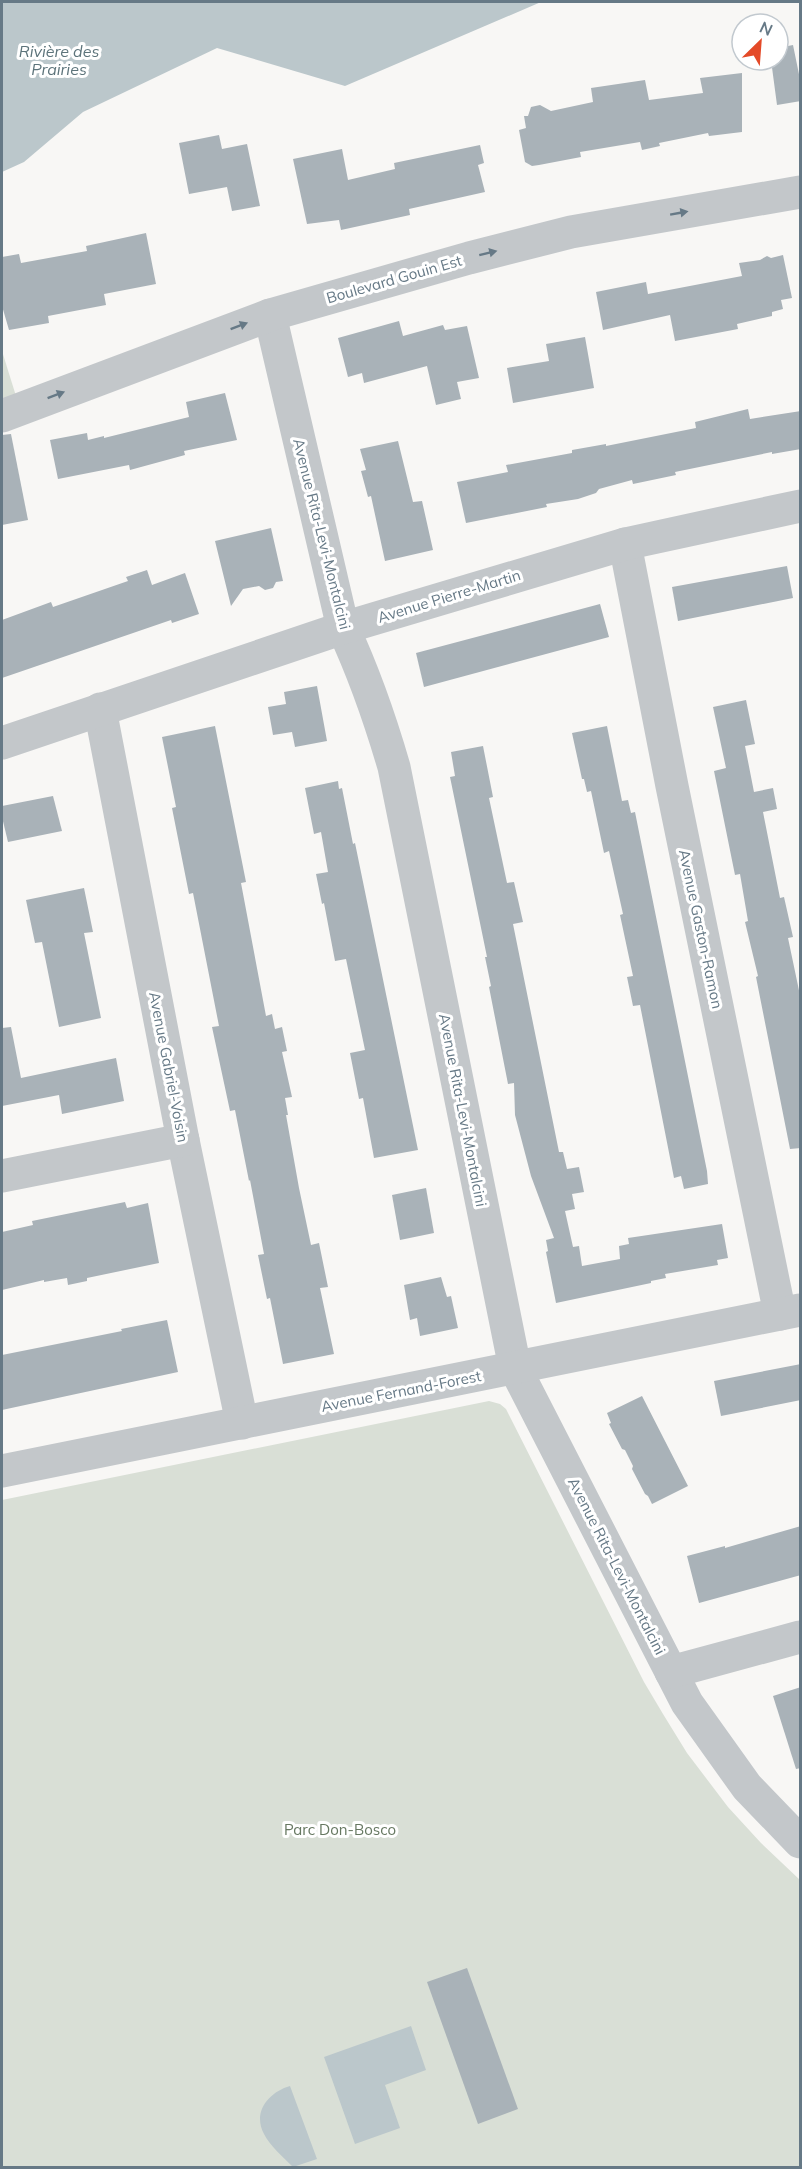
<svg xmlns="http://www.w3.org/2000/svg" width="802" height="2169" viewBox="0 0 802 2169" font-family="Mulish,sans-serif">
  <style>
    .green { fill: #d9dfd6 }
    .water { fill: #bbc7cb }
    .building { fill: #a9b2b8 }
    .lines { fill: none; stroke-linecap: round; stroke-linejoin: round }
    .minor { stroke: #c3c7ca; stroke-width: 33 }
    .oneway { fill: #667986 }
    .labels { text-anchor: middle; dominant-baseline: central; stroke-width: 6; stroke-linejoin: round; paint-order: stroke }
    .street-label { font-size: 15px; fill: #667986; stroke: #fff }
    .park-label { font-size: 15px; fill: #667861; stroke: #fff }
    .water-label { font-size: 16px; font-style: italic; fill: #5d747b; stroke: #fff }
  </style>
  <rect width="100%" height="100%" fill="#f8f7f5"/>
  <g class="green">
    <path d="M2,351L20,409L2,416Z"/>
    <path d="M489,1401L500,1404L506,1409L644,1682L663,1714L687,1753L728,1807L761,1843L800,1880V2167L2,2168V1500Z"/>
  </g>
  <g class="water">
    <path d="M2,2H541L345,86L217,48L83,112L24,162L2,172Z"/>
    <path d="M411,2026L426,2070L385,2085L400,2128L355,2144L324,2057Z"/>
    <path d="M290,2086L317,2159L293,2167C283,2157 270,2146 264,2134C252,2112 269,2092 290,2086Z"/>
  </g>
  <g class="building">
    <path d="M793,45L801,84V101L777,105L771,60H778V48Z"/>
    <path d="M742,73V132L709,136L708,133L659,143L660,146L642,150L640,142L580,152L581,157L539,165L532,166L525,162L519,130L526,128L524,116H528L531,107L540,105L551,111L593,102L591,88L645,80L649,100L703,93L700,78Z"/>
    <path d="M219,135L222,149L247,144L260,206L232,211L227,187L189,194L179,143Z"/>
    <path d="M480,145L484,163L478,165L485,192L409,209L410,215L341,230L339,220L307,224L293,159L342,149L348,180L395,169L394,163Z"/>
    <path d="M146,233L156,284L104,294L106,305L48,316L49,323L9,330L2,306V257L19,254L21,263L87,251L86,246Z"/>
    <path d="M783,255L792,298L781,300L783,309L772,312V316L737,324L738,329L675,341L670,315L603,330L596,292L646,282L648,294L742,276L739,263L760,260L767,256L771,258Z"/>
    <path d="M399,321L403,336L443,325L445,330L467,326L479,378L457,382L461,399L436,405L427,366L364,383L362,373L348,377L338,338Z"/>
    <path d="M585,337L594,388L513,403L507,368L549,361L546,344Z"/>
    <path d="M225,393L237,440L184,451L185,455L130,470L129,465L58,479L50,440L87,433L88,440L104,436V438L189,417L186,402Z"/>
    <path d="M748,409L750,419L801,411V449L772,454V452L675,472L676,475L633,484L632,480L599,489L596,493L578,499L546,504L547,507L466,523L457,482L508,472L506,465L572,453V450L606,444V446L696,428L695,422Z"/>
    <path d="M11,434L28,520L2,525V435Z"/>
    <path d="M398,441L413,502L422,501L433,550L385,561L371,496L368,497L361,471L366,470L360,449Z"/>
    <path d="M271,528L283,581L276,582L273,588L265,590L259,586L243,589L231,606L215,541Z"/>
    <path d="M787,566L793,598L678,621L672,587Z"/>
    <path d="M147,570L152,585L185,573L199,614L172,623L171,620L2,678V620L51,602L53,607L128,581L126,577Z"/>
    <path d="M600,604L609,637L424,687L416,653Z"/>
    <path d="M317,686L327,741L295,747L292,732L273,735L268,707L286,704L284,692Z"/>
    <path d="M746,700L755,744L745,746L754,792L773,788L777,809L763,812L780,898L784,897L793,937L788,938L801,1000V1148L790,1149L756,977L758,976L745,922L748,921L740,874L735,875L714,771L726,768L713,707Z"/>
    <path d="M215,726L246,882L241,883L266,1016L272,1014L275,1029L282,1027L287,1051L282,1052L292,1097L285,1098L288,1115H286L299,1188L311,1245L319,1243L328,1287L320,1288L334,1354L283,1364L270,1298L267,1299L258,1255L264,1254L250,1180L249,1181L235,1110L230,1111L212,1027L219,1026L193,893L189,894L172,808L176,807L162,737Z"/>
    <path d="M607,726L622,801L628,800L631,813L635,812L707,1171L708,1184L684,1189L681,1176L674,1178L640,1005L633,1006L627,977L633,976L620,915L623,914L609,851L604,853L591,791L587,792L584,779H582L572,733Z"/>
    <path d="M483,746L493,797L489,798L507,883L514,882L523,922L513,924L559,1152H563L567,1169L579,1167L584,1192L572,1194L575,1209L565,1211L573,1247L579,1246L582,1266L620,1259L619,1246L629,1244L628,1238L722,1224L728,1258L717,1260L718,1265L665,1274L666,1278L651,1281V1283L556,1303L546,1252L548,1251L546,1240L554,1238L531,1176L515,1115L514,1083L508,1084L489,987L491,986L485,957H487L450,777L455,776L451,752Z"/>
    <path d="M338,781L339,789L342,788L353,844L355,843L418,1150L374,1158L363,1098L359,1099L350,1053L365,1050L346,959L335,961L324,903L322,904L316,874L328,872L321,832L314,834L305,788Z"/>
    <path d="M53,796L62,831L8,842L2,817V806Z"/>
    <path d="M84,888L93,932L84,933L101,1018L59,1027L42,942L35,943L26,900Z"/>
    <path d="M11,1027L21,1078L116,1058L124,1101L62,1114L59,1095L2,1106V1028Z"/>
    <path d="M426,1188L434,1233L400,1240L392,1195Z"/>
    <path d="M125,1202L127,1208L148,1203L159,1263L87,1278V1281L68,1285L67,1278L44,1282V1280L2,1290V1232L33,1225L32,1221Z"/>
    <path d="M441,1277L447,1297L451,1296L458,1328L420,1336L417,1318L410,1320L404,1285Z"/>
    <path d="M167,1320L178,1372L2,1410V1355L122,1331L121,1329Z"/>
    <path d="M801,1364V1400L721,1416L714,1381Z"/>
    <path d="M642,1396L688,1486L652,1504L648,1496L645,1494L632,1469L633,1466L625,1450L622,1449L609,1424L611,1423L607,1413Z"/>
    <path d="M801,1526V1575L699,1603L687,1556L725,1546V1548Z"/>
    <path d="M801,1687V1768L796,1769L773,1696Z"/>
    <path d="M467,1968L518,2109L478,2124L427,1982Z"/>
  </g>
  <g class="lines">
    <g class="minor">
      <path d="M270,315L343,628C364,673 380,719 394,767L515,1368L687,1703L747,1787L800,1842"/>
      <path d="M2,416L270,315L469,258L571,232L800,192"/>
      <path d="M625,544L672,786L780,1314"/>
      <path d="M100,709L183,1140L242,1423"/>
      <path d="M2,743L343,628L625,544L800,506"/>
      <path d="M2,1176L183,1140"/>
      <path d="M2,1471L800,1310"/>
      <path d="M671,1672L800,1637"/>
    </g>
  </g>
  <defs><path id="oneway-solid" d="M-6-.8H1V-3.2L6.5 0L1 3.2V.8H-6Z" transform="scale(1.5)"/></defs>
  <g class="oneway">
    <use href="#oneway-solid" transform="translate(679 213) rotate(-10)"/>
    <use href="#oneway-solid" transform="translate(488 253) rotate(-14)"/>
    <use href="#oneway-solid" transform="translate(239 326) rotate(-21)"/>
    <use href="#oneway-solid" transform="translate(56 395) rotate(-21)"/>
  </g>
  <g class="labels">
    <g class="street-label">
      <text transform="translate(394 279) rotate(-16)">Boulevard Gouin Est</text>
      <text transform="translate(322 534) rotate(76)">Avenue Rita-Levi-Montalcini</text>
      <text transform="translate(449 596) rotate(-17)">Avenue Pierre-Martin</text>
      <text transform="translate(701 929) rotate(78)">Avenue Gaston-Ramon</text>
      <text transform="translate(169 1067) rotate(79)">Avenue Gabriel-Voisin</text>
      <text transform="translate(463 1110) rotate(79)">Avenue Rita-Levi-Montalcini</text>
      <text transform="translate(401 1391) rotate(-11)">Avenue Fernand-Forest</text>
      <text transform="translate(617 1566) rotate(63)">Avenue Rita-Levi-Montalcini</text>
    </g>
    <g class="park-label">
      <text x="340" y="1829">Parc Don-Bosco</text>
    </g>
    <g class="water-label">
      <text x="59" y="51">Rivière des<tspan x="59" dy="18">Prairies</tspan></text>
    </g>
  </g>
  <rect width="802" height="2169" fill="none" stroke="#667986" stroke-width="6"/>
  <g transform="translate(760 42) rotate(25)"><circle r="28" fill="#ffffff" stroke="#c2c9cf" stroke-width="1.5"/>
  <path d="M0-4.5L10 22L0 15L-10 22Z" fill="#e44a28"/>
  <text y="-9" font-size="16" font-weight="bold" text-anchor="middle" fill="#667986">N</text>
  </g>
</svg>
